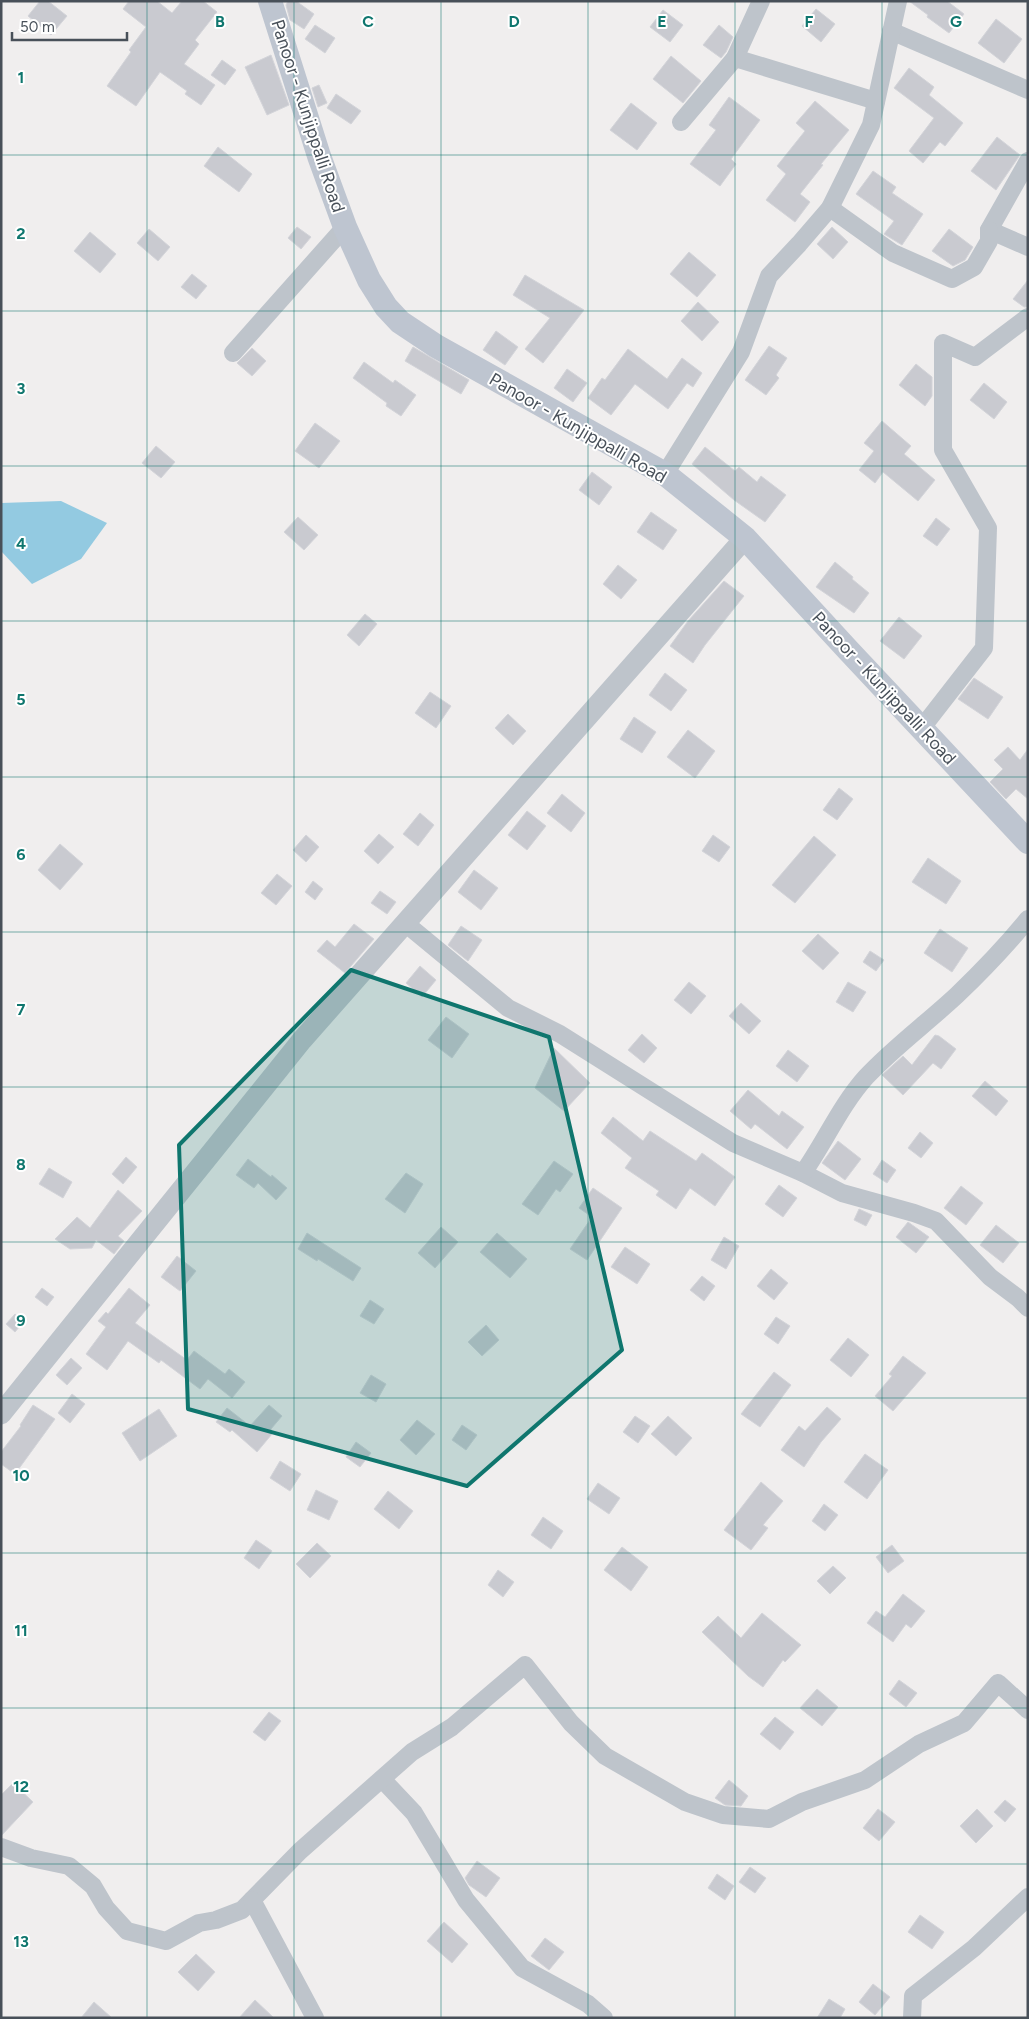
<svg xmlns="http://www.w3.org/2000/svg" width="1029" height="2019" viewBox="0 0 1029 2019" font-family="Figtree,sans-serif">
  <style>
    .water { fill: #93cae1 }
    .building { fill: #c9cad0; stroke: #d3d4d9 }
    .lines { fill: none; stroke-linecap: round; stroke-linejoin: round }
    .minor { stroke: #bec4cb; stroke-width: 18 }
    .tertiary { stroke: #bec4cb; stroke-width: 21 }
    .secondary { stroke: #bec5d0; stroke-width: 24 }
    .marked { fill: #0f766e; fill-opacity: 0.2; stroke: #0f766e; stroke-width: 4; stroke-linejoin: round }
    .grid { fill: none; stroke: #0f766e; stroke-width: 1; stroke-opacity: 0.55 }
    .labels { text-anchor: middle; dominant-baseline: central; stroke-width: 4; stroke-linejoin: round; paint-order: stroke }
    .street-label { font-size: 18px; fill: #485059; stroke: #fff }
    .grid-label { font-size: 16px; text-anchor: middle; font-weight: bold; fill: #0f766e; stroke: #fff; stroke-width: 4; stroke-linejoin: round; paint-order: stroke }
  </style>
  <rect width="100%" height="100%" fill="#f0eeee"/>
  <path class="water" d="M61,501L107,523L81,559L32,584L1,551V503Z"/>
  <g class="building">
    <path d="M40,1H48L67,16L51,35L28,16Z"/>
    <path d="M129,1H157L172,13L182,1H203L217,12L195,40L199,44L184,64L215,85L201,105L185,94L187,91L160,72L136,106L107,86L131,52L129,50L146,27L123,9Z"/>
    <path d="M288,1H296L314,14L304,29L290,20L286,5Z"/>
    <path d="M909,1H947L964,14L949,33L927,17L928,15Z"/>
    <path d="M816,9L835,24L821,42L802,26Z"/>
    <path d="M663,10L683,25L670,42L650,27Z"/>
    <path d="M996,19L1022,39L1004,63L978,43Z"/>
    <path d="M315,25L335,38L325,53L305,39Z"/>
    <path d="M719,25L733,37L726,52L721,58L703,45Z"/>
    <path d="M271,55L289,105L267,115L245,67Z"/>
    <path d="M671,56L701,81L683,103L653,79Z"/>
    <path d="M222,60L236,70L225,85L211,75Z"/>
    <path d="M909,68L934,87L929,95L963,123L945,146L940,142L923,163L909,151L934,118L894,88Z"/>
    <path d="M319,85L327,103L318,107L312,88Z"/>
    <path d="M336,94L361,111L351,124L327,108Z"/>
    <path d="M729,97L760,120L731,159L736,164L720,186L690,164L716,130L709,125Z"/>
    <path d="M815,101L849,130L821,164L823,165L800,194L810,202L795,222L766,200L786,174L777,166L805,131L796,123Z"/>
    <path d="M631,103L657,123L637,150L610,130Z"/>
    <path d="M997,137L1020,155L996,190L971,171Z"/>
    <path d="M218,147L252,174L239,192L204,166Z"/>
    <path d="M873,171L896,187L892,193L923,214L902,245L884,234L894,221L856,194Z"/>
    <path d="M297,227L311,237L301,249L288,238Z"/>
    <path d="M832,227L848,242L833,259L817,244Z"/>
    <path d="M149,229L170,247L158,261L137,243Z"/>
    <path d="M949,229L973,247L965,260L953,266L932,251Z"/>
    <path d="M90,232L116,254L100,273L74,251Z"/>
    <path d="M689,252L716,275L697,297L670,274Z"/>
    <path d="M192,274L207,286L196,299L181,287Z"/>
    <path d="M525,275L584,310L543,363L525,349L550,318L513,295Z"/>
    <path d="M1028,280V307H1024L1013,299Z"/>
    <path d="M698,302L719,322L702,341L681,321Z"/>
    <path d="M496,331L518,347L505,365L483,350Z"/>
    <path d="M769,346L787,358L776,375L779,378L766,395L745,380Z"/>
    <path d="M413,347L469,380L461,394L405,361Z"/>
    <path d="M252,348L266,361L252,376L237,363Z"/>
    <path d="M628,349L667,379L682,358L702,373L693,387L687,383L668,409L635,384L611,415L588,398L602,378L605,380Z"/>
    <path d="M364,362L393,383L395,380L416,395L401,416L386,406L387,403L353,378Z"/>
    <path d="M916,364L932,377V396L925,406L899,385Z"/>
    <path d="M567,369L587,383L573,402L554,388Z"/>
    <path d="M984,383L1007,402L994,419L970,400Z"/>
    <path d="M882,421L911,446L904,454L935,480L918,501L883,472L875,483L859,470L874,451L864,443Z"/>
    <path d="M315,423L340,441L319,468L295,451Z"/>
    <path d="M156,446L175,462L161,478L142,463Z"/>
    <path d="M705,447L735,471L739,467L757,482L761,476L786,495L765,522L734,500L692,464Z"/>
    <path d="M592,472L612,487L599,505L579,490Z"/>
    <path d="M651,512L677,530L663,550L637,532Z"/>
    <path d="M298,517L318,535L304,550L284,532Z"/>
    <path d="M936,518L950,529L937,546L923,536Z"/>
    <path d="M835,562L853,577L852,579L869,593L854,613L816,587Z"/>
    <path d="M618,565L637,580L621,599L603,584Z"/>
    <path d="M724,581L744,596L705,645L693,663L670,646L688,621Z"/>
    <path d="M365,614L377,624L359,646L347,635Z"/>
    <path d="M899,617L922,636L904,659L880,641Z"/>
    <path d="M665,673L687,690L671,711L649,695Z"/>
    <path d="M974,678L1003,697L988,719L958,699Z"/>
    <path d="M430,692L451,706L436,728L415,713Z"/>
    <path d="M508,714L526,731L513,745L495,728Z"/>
    <path d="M634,717L656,732L642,753L620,739Z"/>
    <path d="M688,730L715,751L695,778L667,757Z"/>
    <path d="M1008,747L1020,760L1028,749V799L1016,789L1006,799L990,782L1003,769L994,760Z"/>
    <path d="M839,788L853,799L837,820L823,810Z"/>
    <path d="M562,794L585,813L571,832L547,813Z"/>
    <path d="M527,811L546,826L527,850L508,835Z"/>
    <path d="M420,813L434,825L418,846L403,834Z"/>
    <path d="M379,834L394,847L378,864L364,851Z"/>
    <path d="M306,835L319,847L306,862L293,850Z"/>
    <path d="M713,835L730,847L719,862L702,851Z"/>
    <path d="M814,836L836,855L795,903L772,885Z"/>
    <path d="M60,844L83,864L60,890L38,870Z"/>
    <path d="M928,858L961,881L946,904L912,882Z"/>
    <path d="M474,870L498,888L481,910L458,892Z"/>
    <path d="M277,874L292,886L276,905L261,893Z"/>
    <path d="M313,881L323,889L315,900L305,892Z"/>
    <path d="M380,891L396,902L387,914L371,903Z"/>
    <path d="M354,924L374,939L345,973L317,951L327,940L335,947Z"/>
    <path d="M461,926L482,940L468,961L448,945Z"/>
    <path d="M940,929L968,948L952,972L924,953Z"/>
    <path d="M818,934L839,953L823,970L802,951Z"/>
    <path d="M870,951L884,960L876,971L863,962Z"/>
    <path d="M420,966L436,980L422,997L406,983Z"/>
    <path d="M689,982L706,996L691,1014L674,1000Z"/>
    <path d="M848,982L866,992L853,1012L836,1002Z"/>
    <path d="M741,1003L761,1021L749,1034L729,1016Z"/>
    <path d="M446,1017L469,1034L452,1058L428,1040Z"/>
    <path d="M642,1034L657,1048L644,1063L628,1050Z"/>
    <path d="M935,1035L939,1036L956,1049L941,1069L933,1063L903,1095L882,1075L903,1056L912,1065Z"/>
    <path d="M554,1048L590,1083L564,1111L535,1088Z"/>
    <path d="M788,1050L809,1066L797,1082L776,1066Z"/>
    <path d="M985,1081L1008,1101L996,1116L972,1096Z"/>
    <path d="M748,1090L779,1116L782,1111L804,1127L787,1149L755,1124L751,1129L730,1111Z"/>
    <path d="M613,1117L643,1141L650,1131L696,1161L702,1153L735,1177L715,1206L690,1188L676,1209L656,1195L659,1191L625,1168L632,1158L601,1133Z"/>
    <path d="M920,1132L933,1143L921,1158L908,1148Z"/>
    <path d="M838,1141L861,1159L845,1180L822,1163Z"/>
    <path d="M126,1157L137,1167L123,1184L112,1174Z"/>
    <path d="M248,1159L271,1177L272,1175L287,1188L276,1200L258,1183L254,1188L236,1175Z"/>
    <path d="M882,1160L896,1170L887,1183L873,1174Z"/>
    <path d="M554,1161L573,1174L560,1192L556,1189L538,1215L522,1204Z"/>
    <path d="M49,1168L72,1182L63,1198L39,1184Z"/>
    <path d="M406,1173L423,1184L405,1213L385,1199Z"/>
    <path d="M779,1185L797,1198L783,1217L765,1204Z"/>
    <path d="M961,1186L983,1203L966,1225L944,1208Z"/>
    <path d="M593,1188L622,1208L587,1260L570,1249L592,1217L579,1208Z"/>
    <path d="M118,1190L142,1211L118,1236L124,1241L114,1254L96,1240L92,1248L70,1249L55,1239L77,1217L90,1228Z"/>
    <path d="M859,1209L872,1215L866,1226L854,1220Z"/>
    <path d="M908,1222L929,1237L916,1253L896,1237Z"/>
    <path d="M996,1225L1019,1243L1003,1263L980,1245Z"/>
    <path d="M441,1227L458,1242L435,1268L418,1253Z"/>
    <path d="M307,1233L361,1268L353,1281L318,1259L317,1261L298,1249Z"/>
    <path d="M497,1233L527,1259L510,1278L480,1252Z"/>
    <path d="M724,1237L739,1246L726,1269L711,1260Z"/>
    <path d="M625,1247L650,1264L637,1284L611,1267Z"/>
    <path d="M177,1256L196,1271L180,1291L161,1277Z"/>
    <path d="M771,1269L788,1283L774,1300L757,1286Z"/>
    <path d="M702,1276L715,1286L704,1301L690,1290Z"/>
    <path d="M42,1288L54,1297L47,1306L35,1297Z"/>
    <path d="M129,1288L150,1305L135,1323L187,1360L194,1351L225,1374L229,1369L245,1382L232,1398L208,1379L200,1389L161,1360L159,1363L128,1341L107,1370L86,1354L106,1327L98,1321L106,1312L108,1314Z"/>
    <path d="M370,1300L384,1309L374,1324L360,1316Z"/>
    <path d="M15,1314L24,1321L15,1332L6,1324Z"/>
    <path d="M776,1317L790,1326L778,1344L764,1334Z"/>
    <path d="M486,1325L499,1340L482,1356L468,1342Z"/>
    <path d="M848,1338L869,1355L851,1377L830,1360Z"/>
    <path d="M903,1356L926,1373L893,1411L875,1396L892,1376L889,1374Z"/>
    <path d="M71,1358L82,1368L67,1385L56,1375Z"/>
    <path d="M774,1372L791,1385L760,1427L741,1414Z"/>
    <path d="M371,1375L386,1384L376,1402L360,1393Z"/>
    <path d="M72,1394L85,1404L70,1423L58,1413Z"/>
    <path d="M33,1405L55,1419L15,1474L1,1464V1452L21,1426L20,1425Z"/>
    <path d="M269,1405L282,1416L271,1429L272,1434L257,1452L232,1430L230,1432L216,1422L227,1408L250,1426Z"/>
    <path d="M827,1407L841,1419L821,1442L804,1467L781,1450L799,1426L805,1431Z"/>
    <path d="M159,1409L177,1436L140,1461L122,1433Z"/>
    <path d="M635,1416L650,1426L638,1443L623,1432Z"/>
    <path d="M668,1416L692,1438L676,1456L651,1434Z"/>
    <path d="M417,1420L435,1434L416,1455L400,1440Z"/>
    <path d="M462,1425L477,1435L466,1450L452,1440Z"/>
    <path d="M356,1442L371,1453L360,1467L346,1457Z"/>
    <path d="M865,1454L888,1470L867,1499L844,1482Z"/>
    <path d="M280,1461L301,1474L290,1491L270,1478Z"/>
    <path d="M761,1482L783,1501L763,1525L768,1528L751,1550L724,1530Z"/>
    <path d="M598,1483L620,1498L609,1514L587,1499Z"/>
    <path d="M316,1490L338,1501L329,1520L307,1510Z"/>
    <path d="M388,1491L413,1511L399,1529L374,1509Z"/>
    <path d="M824,1504L838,1515L825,1531L812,1521Z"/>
    <path d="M543,1517L563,1531L551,1549L531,1535Z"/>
    <path d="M256,1540L272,1551L259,1569L244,1558Z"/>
    <path d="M317,1543L331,1556L310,1578L296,1564Z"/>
    <path d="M892,1545L904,1561L888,1573L876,1557Z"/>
    <path d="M622,1547L648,1567L631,1591L604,1570Z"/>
    <path d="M833,1566L846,1578L830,1594L817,1581Z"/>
    <path d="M498,1570L514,1582L503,1597L488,1585Z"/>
    <path d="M903,1594L925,1611L911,1628L906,1624L893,1642L867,1623L876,1611L885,1617Z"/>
    <path d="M762,1613L801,1645L785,1662L783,1660L763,1687L748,1676L702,1632L718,1616L741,1638Z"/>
    <path d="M899,1680L917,1693L906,1707L889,1694Z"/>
    <path d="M817,1689L838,1707L822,1726L800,1708Z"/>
    <path d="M269,1712L281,1721L265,1741L253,1732Z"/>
    <path d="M775,1717L794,1732L780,1750L760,1734Z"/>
    <path d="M729,1780L748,1796L741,1806L725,1805L715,1798Z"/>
    <path d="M13,1783L33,1802L1,1836V1795Z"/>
    <path d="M1005,1800L1016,1809L1005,1822L994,1812Z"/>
    <path d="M878,1809L895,1822L879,1841L863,1828Z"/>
    <path d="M977,1809L993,1826L976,1843L960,1826Z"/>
    <path d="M477,1861L500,1878L486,1897L469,1885L465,1878Z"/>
    <path d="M750,1867L766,1878L755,1893L739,1882Z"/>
    <path d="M717,1874L734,1886L725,1900L708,1888Z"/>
    <path d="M920,1915L944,1932L932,1949L908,1932Z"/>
    <path d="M444,1922L468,1944L452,1963L427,1941Z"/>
    <path d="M545,1938L564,1952L549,1970L531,1956Z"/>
    <path d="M196,1954L215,1972L198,1991L178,1972Z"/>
    <path d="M873,1984L890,1997L875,2015L859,2002Z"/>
    <path d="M829,1999L845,2009L840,2018H817Z"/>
    <path d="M255,2000L274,2018H239Z"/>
    <path d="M94,2002L112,2018H81Z"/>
  </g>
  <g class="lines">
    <g class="minor">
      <path d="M891,31L1028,90"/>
      <path d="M735,58L761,1"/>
      <path d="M681,122L735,58L876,101"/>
      <path d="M1028,161L989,230L1028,247"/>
      <path d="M830,208L893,253L952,279L974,267L989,241V230"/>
      <path d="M233,353L345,227"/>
      <path d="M665,474L741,352L769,276L799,244L830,208L871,125L898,1"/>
      <path d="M921,729L984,648L988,528L943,450V343L975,357L1028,317"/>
      <path d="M405,923L508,1008L560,1034L733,1143L803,1173L842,1193L914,1213L936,1221L990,1277L1018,1298L1028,1308"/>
      <path d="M803,1173C825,1142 840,1106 866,1077C894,1047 927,1023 957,995C982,971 1006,946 1028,919"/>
      <path d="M382,1779L414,1813L466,1900L522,1968L588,2004L604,2018"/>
      <path d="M1,1847L31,1858L69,1866L93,1886L106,1908L127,1931L166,1941L199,1923L216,1920L242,1910L300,1851L412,1752L452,1727L525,1665L571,1723L605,1756L685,1802L723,1815L769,1819L802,1802L865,1780L919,1744L964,1723L998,1683L1028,1710"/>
      <path d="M252,1900L315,2018"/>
      <path d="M912,2018L913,1996L974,1948L1028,1897"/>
    </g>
    <path class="tertiary" d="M1,1414L302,1040L745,538"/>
    <path class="secondary" d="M270,1L319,156L345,227L369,280L386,307L400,322L436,346L665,474L745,538L848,650L1028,842"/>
  </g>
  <path class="marked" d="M351,970L549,1037L622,1350L467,1486L188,1409L179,1145Z"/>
  <path class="grid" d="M147,1V2018M294,1V2018M441,1V2018M588,1V2018M735,1V2018M882,1V2018M1,155H1028M1,311H1028M1,466H1028M1,621H1028M1,777H1028M1,932H1028M1,1087H1028M1,1242H1028M1,1398H1028M1,1553H1028M1,1708H1028M1,1864H1028"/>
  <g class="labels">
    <g class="street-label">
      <text transform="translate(308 116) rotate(72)">Panoor - Kunjippalli Road</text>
      <text transform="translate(578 428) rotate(30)">Panoor - Kunjippalli Road</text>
      <text transform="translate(884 688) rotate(47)">Panoor - Kunjippalli Road</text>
    </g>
  </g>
  <g class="grid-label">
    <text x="220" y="27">B</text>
    <text x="368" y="27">C</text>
    <text x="514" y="27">D</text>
    <text x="662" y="27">E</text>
    <text x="809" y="27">F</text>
    <text x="956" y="27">G</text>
    <text x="21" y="83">1</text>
    <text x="21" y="239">2</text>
    <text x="21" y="394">3</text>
    <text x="21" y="549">4</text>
    <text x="21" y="705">5</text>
    <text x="21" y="860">6</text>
    <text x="21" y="1015">7</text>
    <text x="21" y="1170">8</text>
    <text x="21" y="1326">9</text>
    <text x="21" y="1481">10</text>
    <text x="21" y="1636">11</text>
    <text x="21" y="1792">12</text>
    <text x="21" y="1947">13</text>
  </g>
  <rect width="1029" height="2019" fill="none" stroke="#485059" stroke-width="5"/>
  <path d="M12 32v8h115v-8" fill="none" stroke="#485059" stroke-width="2.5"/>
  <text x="20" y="32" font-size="15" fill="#485059" stroke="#ffffff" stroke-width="4" paint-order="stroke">50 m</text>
</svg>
